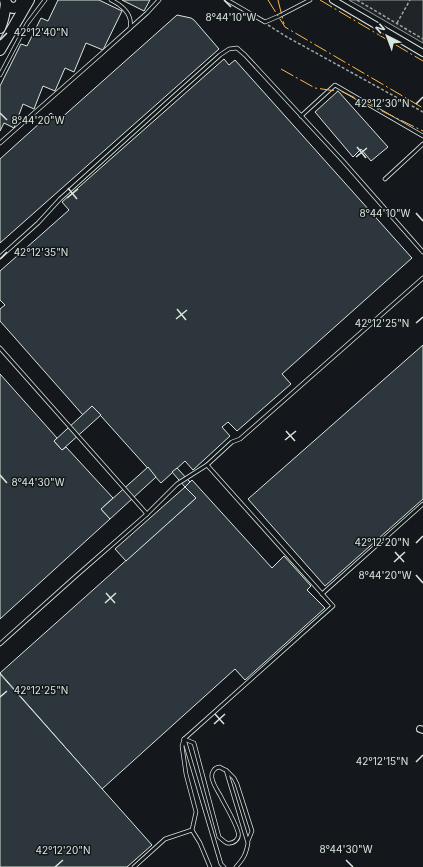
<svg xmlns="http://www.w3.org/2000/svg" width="423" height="867" viewBox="0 0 423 867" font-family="Inter,sans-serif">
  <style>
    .green { fill: #202428; stroke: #939e99 }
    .building { fill: #2c363c; stroke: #d8e6dc }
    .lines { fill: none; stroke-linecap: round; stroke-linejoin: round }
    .lane-casing { stroke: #d8e6dc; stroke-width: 4.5 }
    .street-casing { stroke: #d8e6dc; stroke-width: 8 }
    .primary-casing { stroke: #d8e6dc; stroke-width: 12 }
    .path { stroke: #9da8a2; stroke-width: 1.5; stroke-dasharray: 3 2; stroke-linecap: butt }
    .lane { stroke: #14181c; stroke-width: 3 }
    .street { stroke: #14181c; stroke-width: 6 }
    .primary { stroke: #14181c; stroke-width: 10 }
    .power { stroke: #ffb74d; stroke-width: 1; stroke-dasharray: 14 3 2 3; stroke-linecap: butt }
    .ticks { fill: none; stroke: #d8e6dc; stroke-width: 1.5 }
    .ticks-label { font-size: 10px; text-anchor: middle; fill: #d8e6dc; stroke: #14181c; stroke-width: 3; stroke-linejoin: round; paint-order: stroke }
  </style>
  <rect width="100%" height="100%" fill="#14181c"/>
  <path class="green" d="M349,0H423V43Z"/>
  <g class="building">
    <path d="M58,0H99L122,11L103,50L86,43L74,72L65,68L55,91L43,86L34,109L23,104L14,128L4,123L0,131V86L21,44L27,46L41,18L48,21Z"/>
    <path d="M122,0H150L144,11Z"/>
    <path d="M177,15L191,18L194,20L219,49L0,243V159L51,113L59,120Z"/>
    <path d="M224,59L229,65L235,60L412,258L282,374L291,384L237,431L228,422L222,427L230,436L193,470L185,461L161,483L92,406L83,415L0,321V309L5,305L0,300V271L69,210L62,202Z"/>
    <path d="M338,91L388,147L371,161L361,149L353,157L315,112Z"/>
    <path d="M423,345V499L325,586L248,499Z"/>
    <path d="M0,374L57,438L54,441L62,450L66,447L113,498L101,509L110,519L0,619Z"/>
    <path d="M92,406L101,415L62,450L54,441Z"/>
    <path d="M148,467L156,477L110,519L101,509Z"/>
    <path d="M177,468L190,482L185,487L172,472Z"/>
    <path d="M192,480L272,568L284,556L311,586L307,590L325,608L245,680L235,669L102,789L0,673L196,498L185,487Z"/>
    <path d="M185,487L196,498L126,561L115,549Z"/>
    <path d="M0,674L152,845L127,867H0Z"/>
  </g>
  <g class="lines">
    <g class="lane-casing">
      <g id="lane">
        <path d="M111,0C121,5 133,14 130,28"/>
        <path d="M227,0L265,22L279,16L310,0"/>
        <path d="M0,75L27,24L45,0"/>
        <path d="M301,116L335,85L423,136"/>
        <path d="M0,143L101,54L147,13L159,0"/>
        <path d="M385,179L423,144"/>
        <path d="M0,257L38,223L60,199L165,104L220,55L229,49L237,48L245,55L343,161L423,252"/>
        <path d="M0,348L147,514"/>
        <path d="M207,465L333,606L184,739L182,746L186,774L196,812L192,830L200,843L210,867"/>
        <path d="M322,594L423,504"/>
        <path d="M0,644L76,576L147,514L177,484L207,465L232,442L240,439L423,278"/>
        <path d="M184,739L194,743L219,837C222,839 224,842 227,843C234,844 240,839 238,832C234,819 226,807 220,795C217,790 213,784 212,778C211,773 214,767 220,767C221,768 225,770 226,770L248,843C246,854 244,858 236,867"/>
        <path d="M184,739L221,864L224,867"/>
        <path d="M227,771L234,778L237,784L252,831L248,841"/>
        <path d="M134,867L165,839L192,830"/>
      </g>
    </g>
    <g class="street-casing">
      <g id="street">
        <path d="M333,0L423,53"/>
        <path d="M420,729L423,730"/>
      </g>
    </g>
    <g class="primary-casing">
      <g id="primary">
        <path d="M5,0C6,7 13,10 19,6L22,0"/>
        <path d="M0,28C4,19 5,12 6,3"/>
        <path d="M0,50L29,0"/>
      </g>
    </g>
    <g class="path">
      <path d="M357,0L423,39"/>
      <path d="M397,23L410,0"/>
      <path d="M268,25L287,37L423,112"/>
    </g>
    <use href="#lane" class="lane"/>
    <use href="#street" class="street"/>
    <use href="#primary" class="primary"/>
    <g class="power">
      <path d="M268,0L285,27L423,108"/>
      <path d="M278,0L284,24"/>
      <path d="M320,0L423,61"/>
      <path d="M281,69L315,88L343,92L423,131"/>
    </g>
  </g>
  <path class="ticks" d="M224,0L231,7M0,40L7,33M416,104L423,97M0,113L7,120M357,147L366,158M356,157L367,148M68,188L77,199M67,198L78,189M416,213L423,221M0,259L7,252M177,309L186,320M176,319L187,310M416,323L423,317M286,431L295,441M285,440L296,431M0,475L7,483M416,543L423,536M395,552L404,562M394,562L405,552M416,575L423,583M106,593L115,603M105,603L116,593M0,697L7,691M215,714L224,724M214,724L225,714M416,762L423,755M346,860L353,867M55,867L63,860"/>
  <g class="ticks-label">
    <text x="231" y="21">8°44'10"W</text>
    <text x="41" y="36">42°12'40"N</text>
    <text x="382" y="107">42°12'30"N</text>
    <text x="38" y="124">8°44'20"W</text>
    <text x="385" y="217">8°44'10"W</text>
    <text x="41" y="256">42°12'35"N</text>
    <text x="382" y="327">42°12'25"N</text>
    <text x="38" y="486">8°44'30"W</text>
    <text x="382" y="546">42°12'20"N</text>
    <text x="385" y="579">8°44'20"W</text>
    <text x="41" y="694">42°12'25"N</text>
    <text x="382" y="765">42°12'15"N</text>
    <text x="346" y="853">8°44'30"W</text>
    <text x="63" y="854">42°12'20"N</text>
  </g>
  <g transform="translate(387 36) rotate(318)" stroke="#14181c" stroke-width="3" paint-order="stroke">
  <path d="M0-3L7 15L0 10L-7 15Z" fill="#d8e6dc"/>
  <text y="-6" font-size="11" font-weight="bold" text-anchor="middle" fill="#d8e6dc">N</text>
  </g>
</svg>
